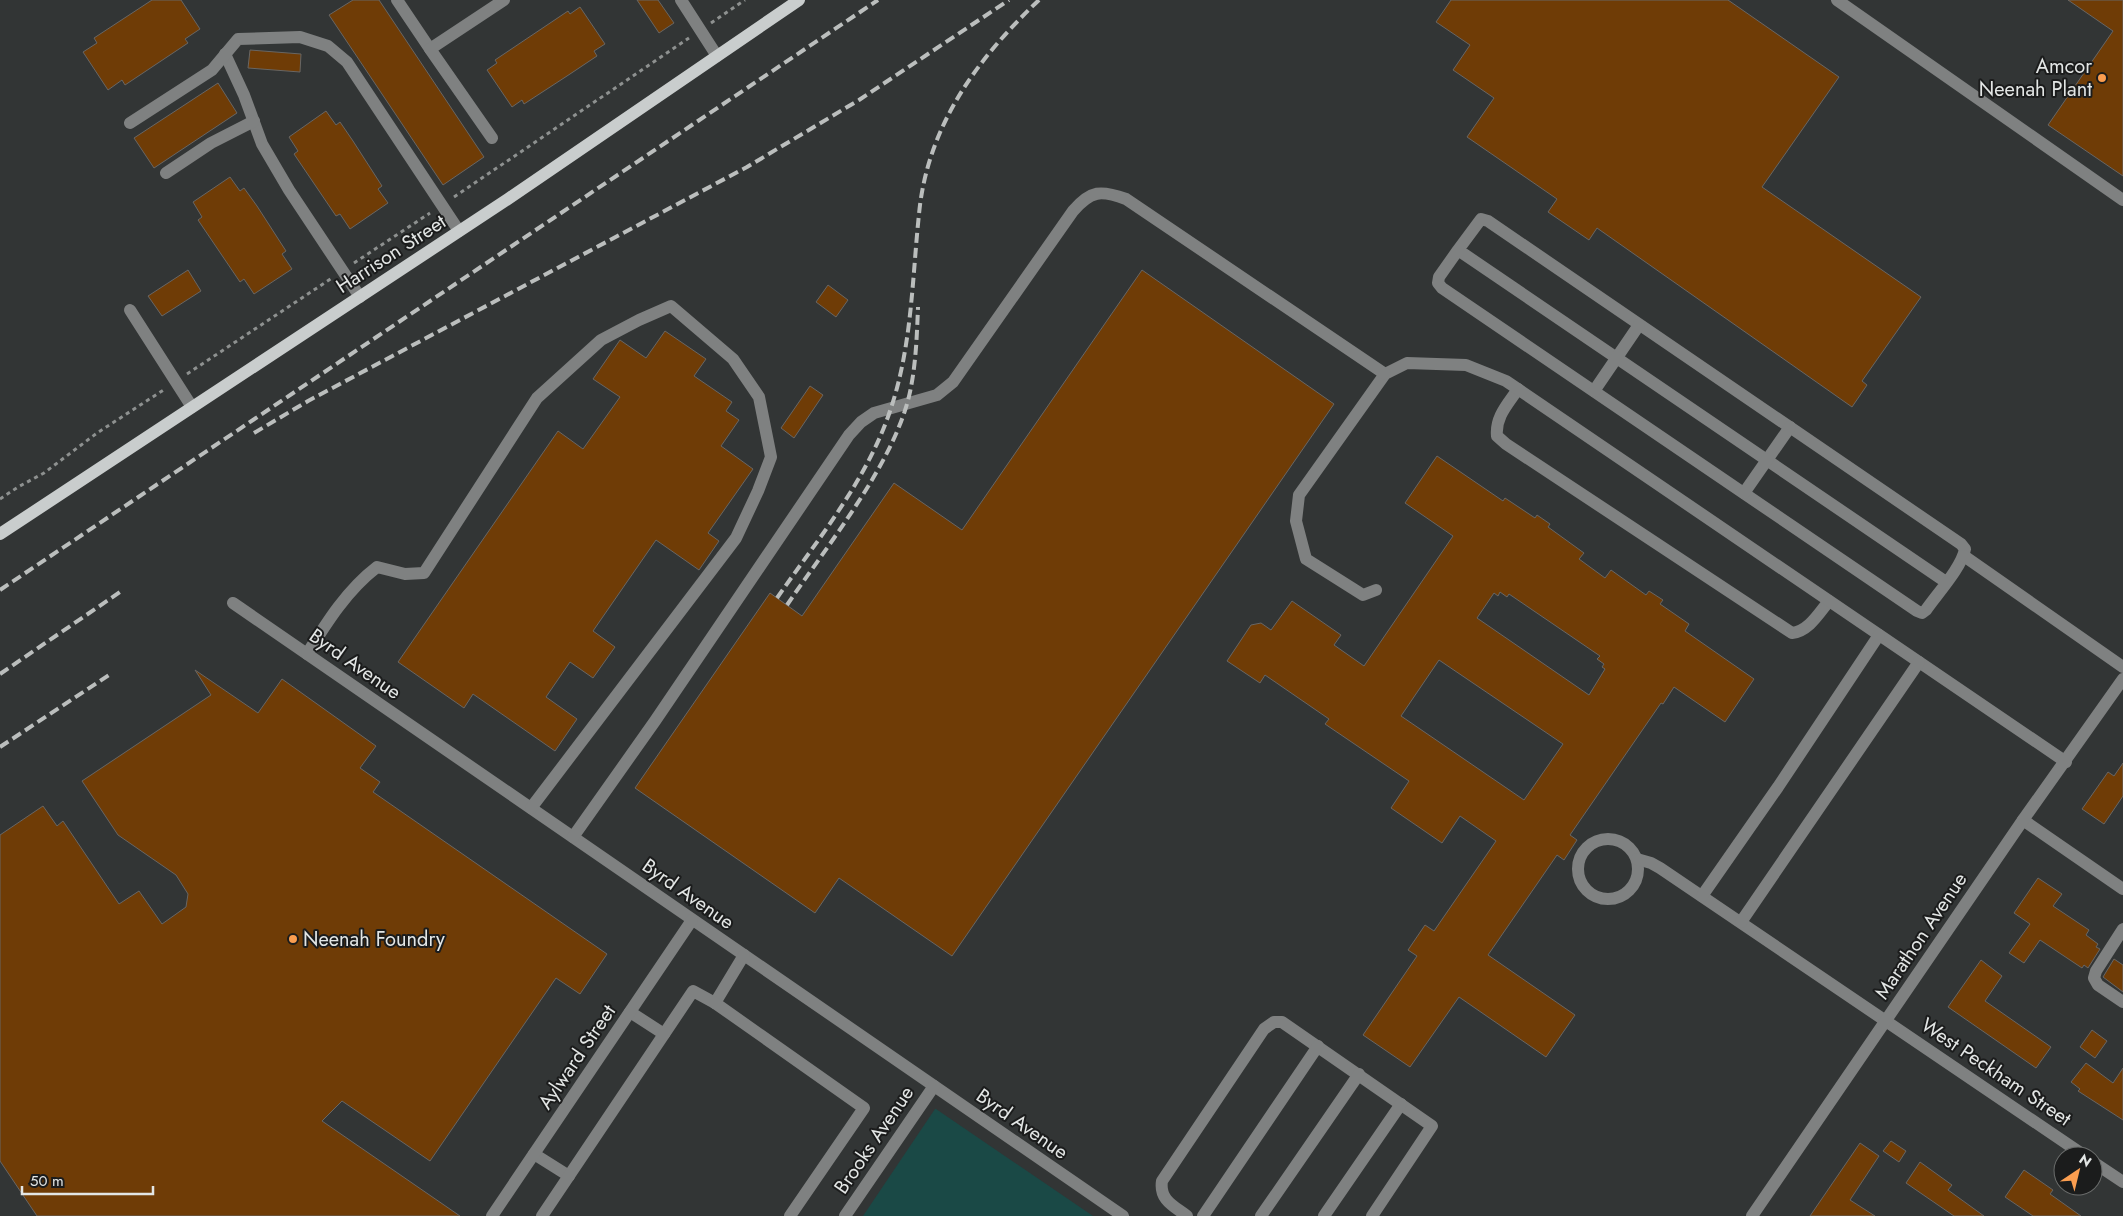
<svg xmlns="http://www.w3.org/2000/svg" width="2123" height="1216" viewBox="0 0 2123 1216" font-family="Jost,sans-serif">
  <style>
    .green { fill: #1a4946 }
    .building { fill: #6f3c06; stroke: #686664; fill-rule: evenodd }
    .lines { fill: none; stroke-linecap: round; stroke-linejoin: round }
    .path { stroke: #8e9190; stroke-width: 3; stroke-dasharray: 4 4; stroke-linecap: butt }
    .minor { stroke: #7f8181; stroke-width: 12 }
    .major { stroke: #c9cdcd; stroke-width: 12 }
    .rail { stroke: #bbbebd; stroke-width: 4; stroke-dasharray: 10 5; stroke-linecap: butt }
    .poi-dot { fill: #fb9e50; stroke: #1b1c1c; stroke-width: 2 }
    .labels { text-anchor: middle; dominant-baseline: central; stroke-width: 4; stroke-linejoin: round; paint-order: stroke }
    .poi-label { font-size: 20px; fill: #e3e6e5; stroke: #1b1c1c; text-anchor: end }
    .street-label { font-size: 20px; fill: #e3e6e5; stroke: #1b1c1c }
  </style>
  <rect width="100%" height="100%" fill="#323535"/>
  <path class="green" d="M935,1109H936L1093,1216H863Z"/>
  <g class="building">
    <path d="M152,0H181L200,29L185,39L188,43L125,85L122,80L108,90L83,52L97,43L94,38Z"/>
    <path d="M353,0H379L484,157L443,185L329,15Z"/>
    <path d="M637,0H658L674,23L659,33Z"/>
    <path d="M1451,0H1728L1839,77L1762,187L1921,297L1862,381L1867,385L1852,407L1597,228L1589,240L1548,212L1557,199L1467,137L1494,98L1453,70L1470,45L1436,22Z"/>
    <path d="M2068,0H2123V176L2048,125L2113,31Z"/>
    <path d="M580,7L605,44L594,51L597,56L567,76L524,104L522,100L512,107L487,70L497,63L495,60L568,11L570,14Z"/>
    <path d="M250,50L301,54L300,72L248,68Z"/>
    <path d="M218,83L237,113L154,168L134,138Z"/>
    <path d="M326,111L336,125L340,122L353,141L382,186L378,189L388,203L350,229L340,214L336,216L294,154L298,151L289,137Z"/>
    <path d="M230,177L240,191L244,188L257,206L286,251L282,254L292,269L254,294L244,279L240,282L198,220L202,217L193,202Z"/>
    <path d="M188,270L201,291L162,316L148,296Z"/>
    <path d="M1142,270L1334,404L952,956L839,878L815,913L635,788L770,593L802,616L894,483L962,530Z"/>
    <path d="M828,285L848,300L836,317L816,302Z"/>
    <path d="M665,331L706,359L694,376L732,402L726,411L739,420L721,446L753,469L708,533L719,541L699,570L656,540L593,631L615,647L593,678L570,662L546,697L577,719L555,751L473,694L464,708L398,662L558,431L583,449L620,397L593,379L620,340L646,358Z"/>
    <path d="M810,386L823,395L794,438L781,428Z"/>
    <path d="M1437,456L1503,501L1505,498L1535,518L1537,515L1550,524L1548,527L1584,553L1579,559L1605,578L1611,570L1646,595L1649,591L1663,600L1660,604L1689,624L1685,631L1754,679L1725,722L1674,687L1663,704L1661,703L1570,835L1577,840L1564,860L1557,855L1488,955L1575,1015L1546,1057L1459,997L1410,1067L1363,1035L1417,956L1408,950L1425,925L1434,931L1496,841L1460,816L1442,843L1391,808L1409,781L1325,724L1329,719L1265,675L1260,683L1227,661L1251,625L1261,623L1271,630L1292,601L1341,635L1334,645L1364,666L1453,536L1405,503ZM1500,592L1507,597L1509,594L1600,656L1597,659L1604,664L1602,667L1605,669L1589,695L1477,618L1494,593L1498,596ZM1439,660L1563,744L1524,800L1401,716Z"/>
    <path d="M195,670L258,713L282,679L376,746L360,768L380,782L373,792L607,954L580,994L556,978L430,1161L342,1101L322,1121L460,1216H37L0,1161V835L43,806L57,826L63,821L119,904L139,891L162,924L186,907L188,894L176,875L118,835L82,781L211,695Z"/>
    <path d="M2123,763V796L2104,824L2082,809L2108,772L2114,776Z"/>
    <path d="M2038,878L2062,894L2053,906L2089,930L2086,935L2098,944L2096,947L2100,949L2088,968L2084,965L2082,968L2040,940L2024,963L2009,953L2030,924L2014,913Z"/>
    <path d="M2114,959L2123,965V992L2103,977Z"/>
    <path d="M1981,960L2002,976L1985,1001L2051,1047L2036,1068L1948,1007Z"/>
    <path d="M2092,1030L2107,1041L2095,1058L2080,1047Z"/>
    <path d="M2086,1063L2113,1083L2123,1068V1120L2078,1091L2080,1089L2071,1082Z"/>
    <path d="M1891,1141L1906,1151L1899,1162L1883,1151Z"/>
    <path d="M1860,1143L1879,1156L1850,1200L1875,1216H1810Z"/>
    <path d="M1920,1162L1952,1185L1948,1190L1984,1216H1954L1906,1183Z"/>
    <path d="M2024,1170L2053,1190L2050,1194L2081,1216H2033L2005,1197Z"/>
  </g>
  <g class="lines">
    <g class="path">
      <path d="M711,23L745,0"/>
      <path d="M454,197L689,38"/>
      <path d="M354,263L430,213"/>
      <path d="M187,374L332,278"/>
      <path d="M0,499L18,487L44,473L97,433L165,389"/>
    </g>
    <g class="minor">
      <path d="M397,0L430,49"/>
      <path d="M681,0L717,56"/>
      <path d="M1837,0L2123,200"/>
      <path d="M225,54L244,95L262,144L289,190L360,297"/>
      <path d="M130,123L212,70L238,39L300,37L328,46L347,62L459,231"/>
      <path d="M492,138L430,49L504,0"/>
      <path d="M166,173L211,143L254,121"/>
      <path d="M1458,250L1439,277L1438,283L1442,288L1917,611L1922,613L1926,610C1937,594 1962,567 1965,549L1961,544L1488,221L1481,219L1458,250L1946,582"/>
      <path d="M130,310L192,407"/>
      <path d="M1518,389C1508,404 1495,417 1497,436L1506,444L1792,633C1809,631 1819,613 1829,601"/>
      <path d="M1594,391L1639,325"/>
      <path d="M1744,493L1790,427"/>
      <path d="M1964,556L2123,667"/>
      <path d="M1376,590L1363,595L1306,559L1296,521L1299,495L1385,374L1407,363L1466,365L1506,381L2066,762"/>
      <path d="M233,603L1123,1216"/>
      <path d="M307,654C327,622 347,590 377,567L405,574L424,573L537,398L601,340L639,320L671,306L733,359L759,397L771,457L758,491L736,538L531,808"/>
      <path d="M2023,820L2123,889"/>
      <path d="M573,837L655,721L849,435L861,422L874,413L937,395L953,382L1073,211C1091,190 1101,190 1126,199L1385,374"/>
      <circle cx="1608" cy="869" r="30"/>
      <path d="M1637,859L1651,863L1660,868L2085,1156"/>
      <path d="M1702,896L1778,787L1879,635"/>
      <path d="M1741,922L1919,662"/>
      <path d="M2123,929L2096,971L2094,978L2098,985L2123,1002"/>
      <path d="M715,1003L744,955"/>
      <path d="M630,1012L664,1034"/>
      <path d="M534,1154L569,1176"/>
      <path d="M2093,1162L2123,1182"/>
      <path d="M492,1216L692,920"/>
      <path d="M542,1216L693,991L715,1003L864,1108L790,1216"/>
      <path d="M845,1216L934,1086"/>
      <path d="M1187,1216C1174,1206 1159,1200 1162,1181L1264,1029L1274,1022H1282L1432,1126L1372,1216"/>
      <path d="M1203,1216L1318,1046"/>
      <path d="M1261,1216L1359,1074"/>
      <path d="M1324,1216L1401,1104"/>
      <path d="M1752,1216L2023,820L2123,679"/>
    </g>
    <path class="major" d="M0,534L508,199L799,0"/>
    <g class="rail">
      <path d="M254,433L308,401L747,167L859,100L1009,0"/>
      <path d="M0,590L878,0"/>
      <path d="M777,598C818,539 867,480 890,411C913,344 912,274 920,205C931,121 979,57 1039,0"/>
      <path d="M787,605C828,544 898,459 911,387C916,361 917,334 918,307"/>
      <path d="M0,674L120,592"/>
      <path d="M0,747L112,673"/>
    </g>
  </g>
  <g class="poi-dot">
    <circle cx="2102" cy="78" r="5"/>
    <circle cx="293" cy="939" r="5"/>
  </g>
  <g class="labels">
    <g class="poi-label">
      <text x="2092" y="66">Amcor<tspan x="2092" dy="23">Neenah Plant</tspan></text>
      <text x="303" y="939" text-anchor="start">Neenah Foundry</text>
    </g>
    <g class="street-label">
      <text transform="translate(391 254) rotate(-33)">Harrison Street</text>
      <text transform="translate(355 664) rotate(35)">Byrd Avenue</text>
      <text transform="translate(688 894) rotate(35)">Byrd Avenue</text>
      <text transform="translate(1921 936) rotate(-56)">Marathon Avenue</text>
      <text transform="translate(577 1057) rotate(-56)">Aylward Street</text>
      <text transform="translate(1996 1072) rotate(34)">West Peckham Street</text>
      <text transform="translate(1022 1124) rotate(35)">Byrd Avenue</text>
      <text transform="translate(874 1140) rotate(-56)">Brooks Avenue</text>
    </g>
  </g>
  <g transform="translate(2078 1171) rotate(35)"><circle r="24" fill="#1b1c1c" stroke="#6b6d6c"/>
  <path d="M0-4L9 19L0 12L-9 19Z" fill="#fb9e50"/>
  <text y="-8" font-size="14" font-weight="bold" text-anchor="middle" fill="#e3e6e5">N</text>
  </g>
  <path d="M22 1186v8h131v-8" fill="none" stroke="#e3e6e5" stroke-width="2.5"/>
  <text x="30" y="1186" font-size="15" fill="#e3e6e5" stroke="#1b1c1c" stroke-width="4" paint-order="stroke">50 m</text>
</svg>
